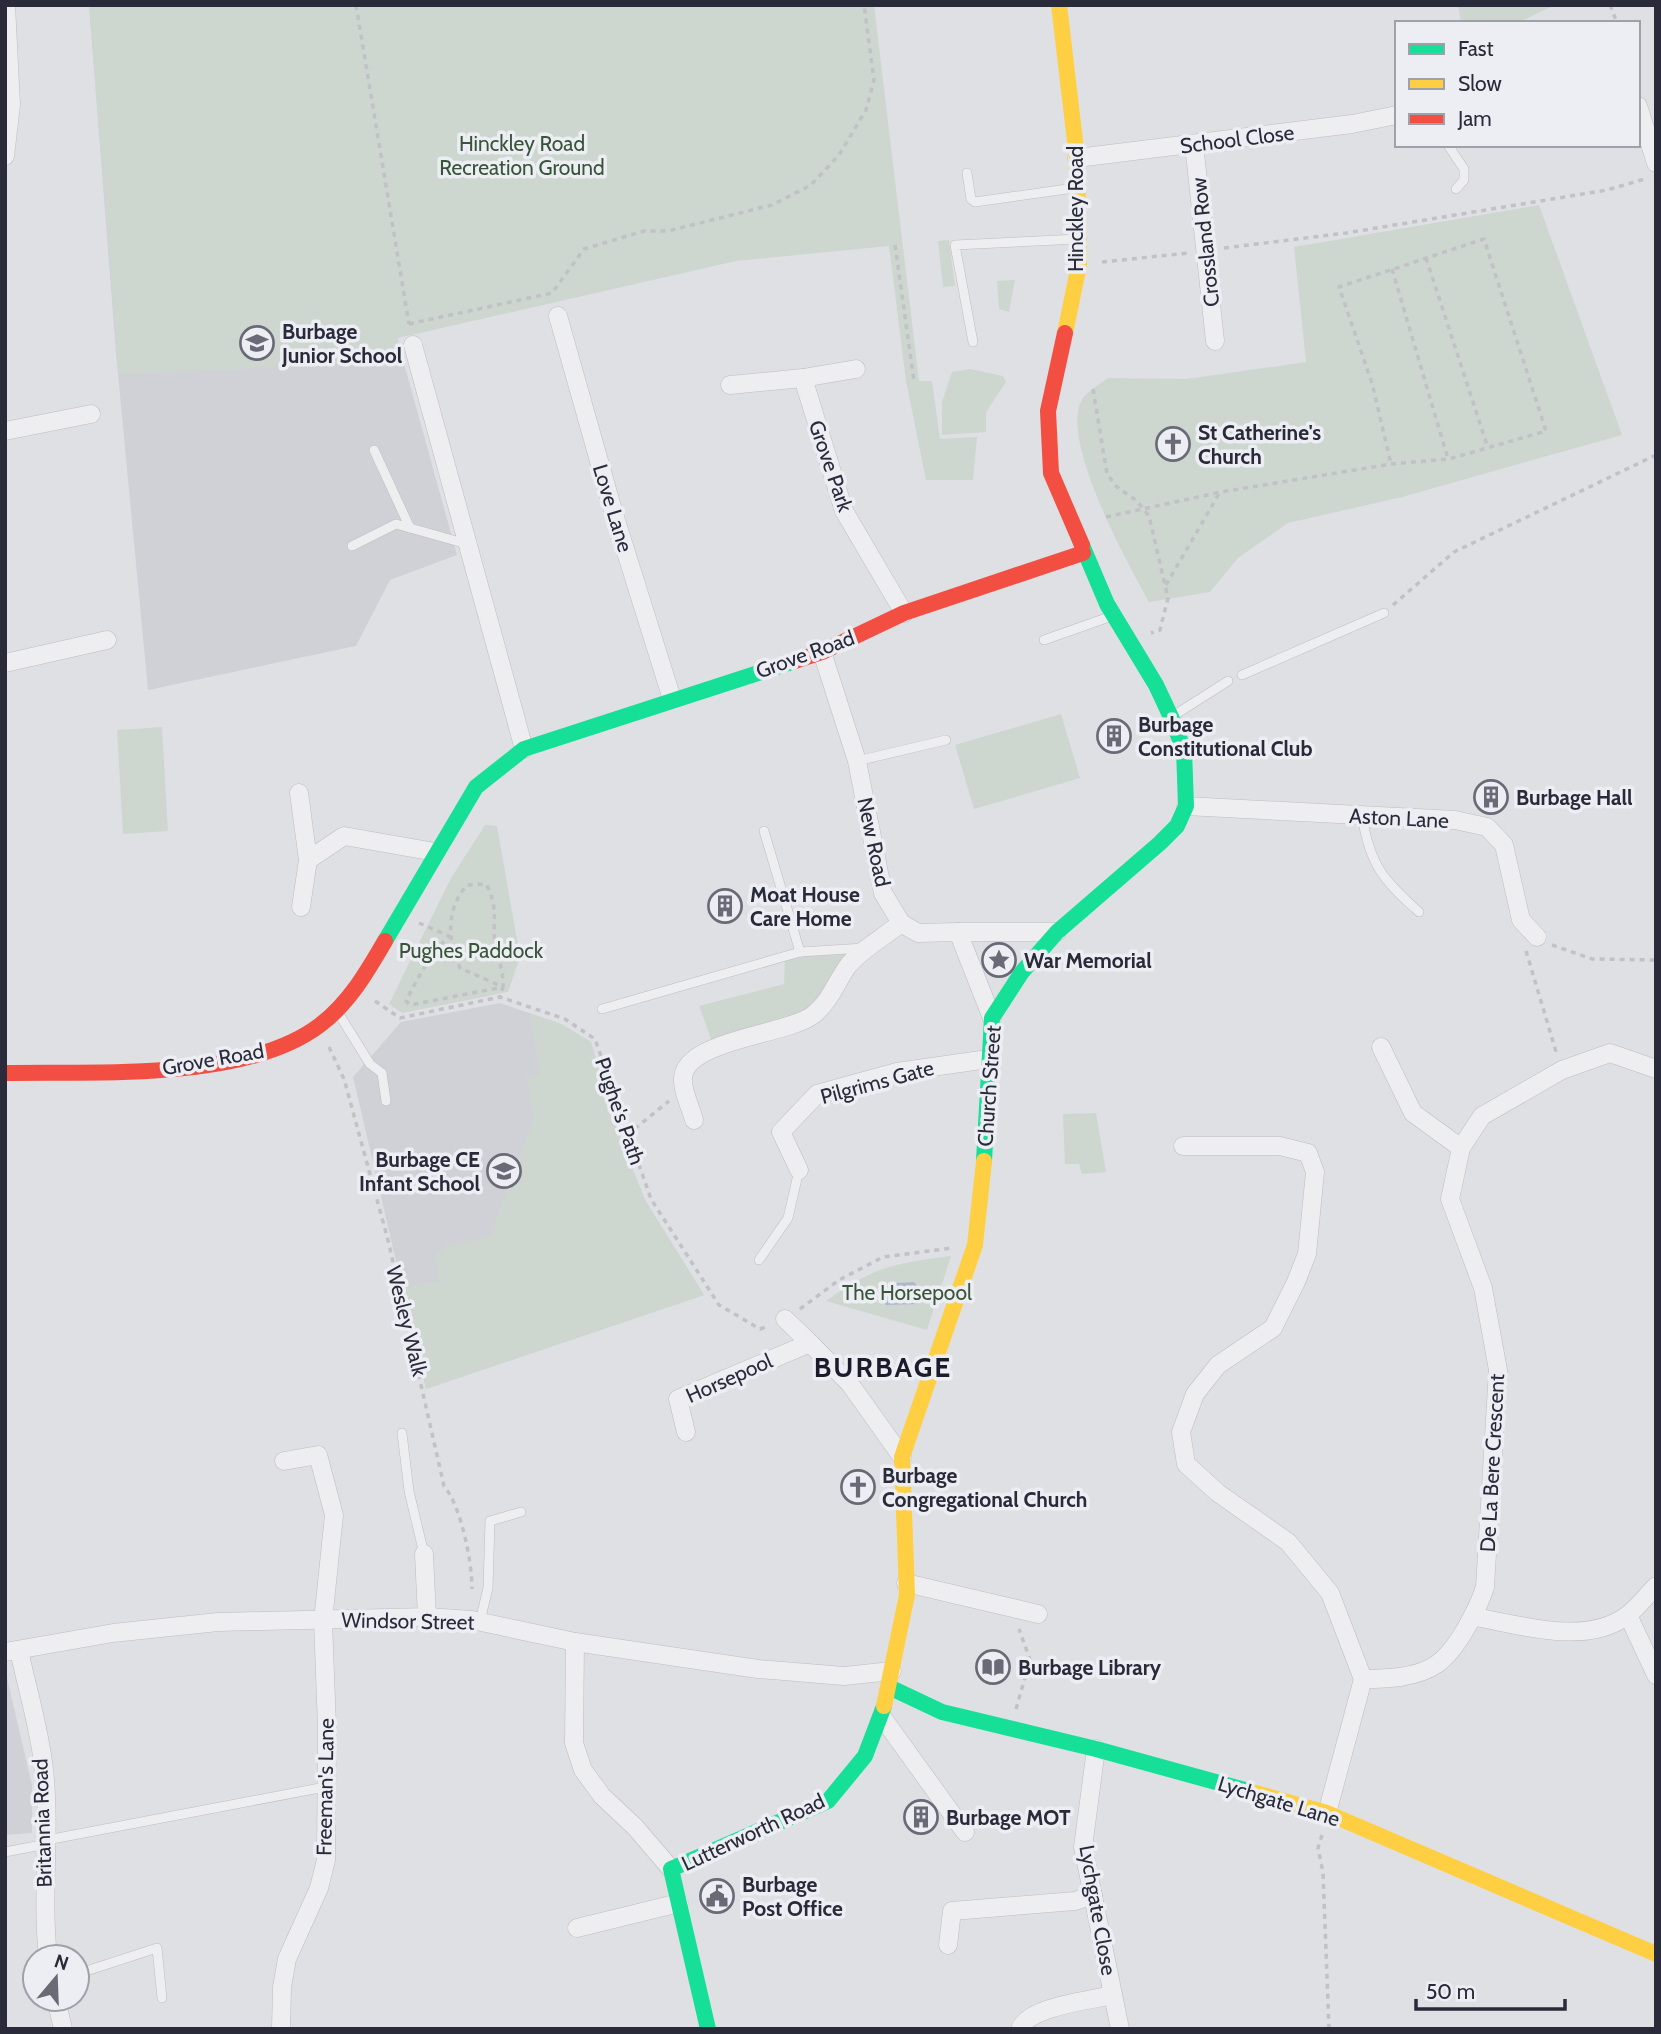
<svg xmlns="http://www.w3.org/2000/svg" width="1661" height="2034" viewBox="0 0 1661 2034" font-family="Cabin,sans-serif">
  <style>
    .built { fill: #d0d1d7 }
    .green { fill: #ced6d0 }
    .water { fill: #b0b7cc }
    .lines { fill: none; stroke-linecap: round; stroke-linejoin: round }
    .lane-casing { stroke: #bcbdc1; stroke-width: 10 }
    .street-casing { stroke: #bcbdc1; stroke-width: 19 }
    .path { stroke: #c1c1c6; stroke-width: 3.5; stroke-dasharray: 5 5; stroke-linecap: butt }
    .lane { stroke: #eeeef1; stroke-width: 9 }
    .street { stroke: #eeeef1; stroke-width: 18 }
    .fast { stroke: #16e098; stroke-width: 16 }
    .slow { stroke: #ffcf43; stroke-width: 16 }
    .jam { stroke: #f24e42; stroke-width: 16 }
    .labels { text-anchor: middle; dominant-baseline: central; stroke-width: 7; stroke-linejoin: round; paint-order: stroke }
    .street-label { font-size: 21px; fill: #292b3a; stroke: #edeef3 }
    .park-label { font-size: 21px; fill: #385439; stroke: #edeef3 }
    .poi-label { font-size: 21px; font-weight: bold; fill: #292b3a; stroke: #edeef3; text-anchor: start }
    .district-label { font-size: 28px; font-weight: bold; letter-spacing: 2px; fill: #1b1c2b; stroke: #edeef3 }
  </style>
  <rect width="100%" height="100%" fill="#dfe0e4"/>
  <g class="built">
    <path d="M89,5L397,338L457,555L390,580L356,646L148,690L116,353Z"/>
    <path d="M500,1003L561,1024L591,1042L622,1143L645,1200L704,1295L426,1389L353,1077L401,1022Z"/>
    <path d="M5,1669L32,1785V1833L5,1835Z"/>
  </g>
  <g class="green">
    <path d="M89,5H874L919,381H932L940,439L977,437L973,480H926L906,381L889,246L736,261L398,338L400,349L342,364L119,375Z"/>
    <path d="M1458,5H1555L1517,23H1461Z"/>
    <path d="M1539,205L1622,435L1402,497L1288,523L1238,558L1210,592L1149,602C1128,564 1057,436 1083,398C1089,390 1101,383 1108,378L1187,379L1306,362L1294,247Z"/>
    <path d="M949,240L955,286L943,287L938,241Z"/>
    <path d="M1015,280L1009,312L999,309L997,281Z"/>
    <path d="M970,369L1003,376L1006,382L986,412V432L942,435V402L952,372Z"/>
    <path d="M1061,714L1080,778L974,809L955,745Z"/>
    <path d="M162,727L168,831L123,834L117,730Z"/>
    <path d="M485,825L497,826L520,957L508,992L402,1013L389,1004L451,878Z"/>
    <path d="M857,949L816,1014L714,1047L699,1006L784,984L785,956Z"/>
    <path d="M529,1013L561,1024L591,1042L622,1143L645,1200L704,1295L426,1389L402,1288L439,1281L436,1255L446,1246L490,1236L534,1117L526,1077L540,1074Z"/>
    <path d="M1096,1113L1106,1172L1082,1174L1079,1164H1065L1063,1114Z"/>
    <path d="M951,1256L927,1330L826,1301C873,1267 895,1263 951,1256Z"/>
  </g>
  <path class="water" d="M914,1282L922,1292L918,1304L886,1305L877,1291L896,1283Z"/>
  <g class="lines">
    <g class="lane-casing">
      <g id="lane">
        <path d="M1448,145L1464,169V180L1456,189"/>
        <path d="M967,173L971,199L975,202L1074,188"/>
        <path d="M973,342L955,245L1078,239"/>
        <path d="M374,450L410,528"/>
        <path d="M352,546L396,524L467,544"/>
        <path d="M1044,640L1112,616"/>
        <path d="M1242,675L1384,613"/>
        <path d="M1173,716L1228,681"/>
        <path d="M857,761L946,740"/>
        <path d="M1362,816C1370,865 1383,880 1419,912"/>
        <path d="M764,831L800,952"/>
        <path d="M602,1009L800,952L864,948"/>
        <path d="M337,1011L370,1064L382,1073L386,1101"/>
        <path d="M759,1260L788,1218L799,1170"/>
        <path d="M402,1433L409,1491L424,1554"/>
        <path d="M480,1621L488,1588L490,1521L521,1512"/>
        <path d="M47,1840L325,1787"/>
        <path d="M5,1852L47,1844"/>
        <path d="M77,1974L157,1948L162,1998"/>
      </g>
    </g>
    <g class="street-casing">
      <g id="street">
        <path d="M1638,106L1656,163"/>
        <path d="M1194,144L1215,341"/>
        <path d="M5,156L11,105L6,5"/>
        <path d="M1077,158L1352,124L1397,115"/>
        <path d="M558,316L614,514L672,699"/>
        <path d="M413,345L524,749"/>
        <path d="M803,378L856,369"/>
        <path d="M730,385L803,378L844,511L904,613"/>
        <path d="M5,431L91,414"/>
        <path d="M822,652L857,761L883,893L901,923L918,933L958,932L992,1018"/>
        <path d="M5,663L107,640"/>
        <path d="M299,793L308,860"/>
        <path d="M1186,806L1455,820L1487,827L1504,845L1521,920L1537,937"/>
        <path d="M301,907L308,860L344,836L435,852"/>
        <path d="M958,932H1057"/>
        <path d="M1381,1047L1413,1113L1461,1148"/>
        <path d="M694,1120C691,1108 682,1091 683,1078C685,1040 786,1035 813,1015C829,1003 836,983 847,967C861,949 883,938 901,923"/>
        <path d="M1183,1146H1280L1308,1153L1315,1172L1307,1254L1296,1282L1273,1328L1218,1365L1195,1394L1181,1432L1186,1464L1218,1493L1288,1542L1330,1593L1363,1679L1327,1813"/>
        <path d="M799,1170L781,1132L817,1094L897,1072L988,1059"/>
        <path d="M785,1319L810,1343"/>
        <path d="M686,1432L678,1399L810,1343L850,1384L902,1457"/>
        <path d="M424,1554L427,1617"/>
        <path d="M906,1583L1038,1614"/>
        <path d="M1628,1615L1656,1675"/>
        <path d="M1475,1617C1521,1625 1588,1647 1629,1614C1639,1606 1647,1595 1656,1586"/>
        <path d="M575,1642L574,1743L583,1770L602,1796L635,1827L671,1869"/>
        <path d="M19,1650C27,1689 40,1730 44,1770C51,1832 41,1895 48,1957"/>
        <path d="M5,1652L113,1633L218,1622L427,1617L472,1620L575,1642L758,1669L844,1676L892,1671"/>
        <path d="M1363,1679C1386,1679 1417,1678 1437,1664C1457,1650 1478,1609 1485,1587L1498,1370L1483,1288L1450,1199L1461,1148L1482,1116L1562,1070L1610,1053L1656,1069"/>
        <path d="M882,1717L965,1832"/>
        <path d="M1096,1749L1083,1847L1120,2029"/>
        <path d="M577,1928L679,1903"/>
        <path d="M948,1945L952,1911L1075,1901L1093,1895"/>
        <path d="M56,1999L63,2029"/>
        <path d="M281,2029L282,1987L287,1959L319,1888L326,1860L327,1727L323,1621L334,1515L318,1455L284,1461"/>
        <path d="M1020,2029C1028,2007 1090,2000 1113,1995"/>
      </g>
    </g>
    <g class="path">
      <path d="M356,5L409,324"/>
      <path d="M1610,5L1617,23"/>
      <path d="M895,245L914,381"/>
      <path d="M1224,248L1346,233L1607,190L1648,178"/>
      <path d="M1426,258L1488,448"/>
      <path d="M1102,262L1189,253"/>
      <path d="M1392,269L1448,459"/>
      <path d="M409,324L552,293L584,249L644,231H668L772,205L811,185L839,155L866,110L874,80L864,5"/>
      <path d="M1093,389L1107,474L1117,487L1137,501L1149,516L1168,598L1160,630L1151,633"/>
      <path d="M1106,517L1221,492L1391,464L1449,459L1546,431L1484,239L1339,287L1372,383L1391,464"/>
      <path d="M1166,585L1220,492"/>
      <path d="M1393,605L1454,552L1656,455"/>
      <path d="M419,923L449,936C430,955 418,977 406,1001L410,1005L503,987C504,972 498,959 495,943C492,919 499,908 486,884L467,885C446,909 447,940 460,968L503,987L500,997"/>
      <path d="M1552,945L1592,959L1656,960"/>
      <path d="M1526,951L1557,1055"/>
      <path d="M375,1001L400,1018L500,997L565,1019L595,1039L651,1199L719,1305L760,1329L769,1326"/>
      <path d="M329,1047L344,1079L388,1240L444,1486C461,1506 472,1561 472,1589"/>
      <path d="M627,1135L669,1101"/>
      <path d="M800,1309L839,1280L883,1257L952,1248"/>
      <path d="M1016,1709L1030,1660L1019,1629"/>
      <path d="M1322,1835L1318,1848L1323,1872L1329,2029"/>
    </g>
    <use href="#lane" class="lane"/>
    <use href="#street" class="street"/>
    <g class="fast">
      <path d="M385,941L476,787L524,749L795,661"/>
      <path d="M984,1161L992,1018L1022,972L1057,932L1160,843L1177,826L1186,806L1184,750L1171,717L1156,685L1107,604L1082,545"/>
      <path d="M889,1687L942,1712L1096,1749L1252,1792"/>
      <path d="M708,2029L671,1869L828,1801L865,1756L884,1706"/>
    </g>
    <g class="slow">
      <path d="M1059,5L1077,158L1079,265L1065,333"/>
      <path d="M884,1706L907,1595L902,1457L975,1245L984,1161"/>
      <path d="M1252,1792L1327,1813L1656,1954"/>
    </g>
    <g class="jam">
      <path d="M1065,333L1048,411L1051,473L1082,545"/>
      <path d="M795,661L822,652L904,613L1083,553"/>
      <path d="M5,1073C95,1071 245,1082 320,1025C349,1003 367,972 385,941"/>
    </g>
  </g>
  <defs>
    <g id="school-ring" transform="scale(1.75)"><circle r="9.5" fill="#edeef3" stroke="#696a76" stroke-width="1.5"/><path d="M0-5L7-2L0 1L-7-2ZM-4 1L0 2.5L4 1V4Q0 6-4 4Z" fill="#696a76"/></g>
    <g id="church-ring" transform="scale(1.75)"><circle r="9.5" fill="#edeef3" stroke="#696a76" stroke-width="1.5"/><path d="M-1.2-6h2.4v3.5h3.3v2.4h-3.3V6h-2.4V-.1h-3.3v-2.4h3.3Z" fill="#696a76"/></g>
    <g id="building-ring" transform="scale(1.75)"><circle r="9.5" fill="#edeef3" stroke="#696a76" stroke-width="1.5"/><path d="M-4-6H4V6H1V3H-1V6H-4ZM-2.5-4.3h1.7v1.8h-1.7ZM.8-4.3h1.7v1.8H.8ZM-2.5-1h1.7V.8h-1.7ZM.8-1h1.7V.8H.8Z" fill="#696a76"/></g>
    <g id="sight-ring" transform="scale(1.75)"><circle r="9.5" fill="#edeef3" stroke="#696a76" stroke-width="1.5"/><path d="M0-6L1.8-2.2L6-1.7L2.9 1.2L3.7 5.4L0 3.3L-3.7 5.4L-2.9 1.2L-6-1.7L-1.8-2.2Z" fill="#696a76"/></g>
    <g id="library-ring" transform="scale(1.75)"><circle r="9.5" fill="#edeef3" stroke="#696a76" stroke-width="1.5"/><path d="M-6-4Q-3-5.5-.7-3.5V5Q-3 3-6 4ZM6-4Q3-5.5 .7-3.5V5Q3 3 6 4Z" fill="#696a76"/></g>
    <g id="civic-ring" transform="scale(1.75)"><circle r="9.5" fill="#edeef3" stroke="#696a76" stroke-width="1.5"/><path d="M-.6-6.5H3V-4.5H.6V-3L4-1V1h2V6H-6V1h2V-1L-.6-3ZM-1.2 2.5V6h2.4V2.5Z" fill="#696a76"/></g>
  </defs>
  <g fill-rule="evenodd">
    <use href="#school-ring" x="257" y="343"/>
    <use href="#church-ring" x="1173" y="444"/>
    <use href="#building-ring" x="1114" y="736"/>
    <use href="#building-ring" x="1491" y="797"/>
    <use href="#building-ring" x="725" y="906"/>
    <use href="#sight-ring" x="999" y="960"/>
    <use href="#school-ring" x="504" y="1171"/>
    <use href="#church-ring" x="858" y="1487"/>
    <use href="#library-ring" x="993" y="1667"/>
    <use href="#building-ring" x="921" y="1817"/>
    <use href="#civic-ring" x="717" y="1896"/>
  </g>
  <g class="labels">
    <g class="street-label">
      <text transform="translate(1237 139) rotate(-7)">School Close</text>
      <text transform="translate(1075 209) rotate(-90)">Hinckley Road</text>
      <text transform="translate(1205 242) rotate(-96)">Crossland Row</text>
      <text transform="translate(831 466) rotate(71)">Grove Park</text>
      <text transform="translate(613 508) rotate(73)">Love Lane</text>
      <text transform="translate(805 654) rotate(-20)">Grove Road</text>
      <text transform="translate(1399 818) rotate(3)">Aston Lane</text>
      <text transform="translate(874 842) rotate(78)">New Road</text>
      <text transform="translate(213 1059) rotate(-10)">Grove Road</text>
      <text transform="translate(877 1082) rotate(-15)">Pilgrims Gate</text>
      <text transform="translate(989 1086) rotate(-86)">Church Street</text>
      <text transform="translate(620 1111) rotate(71)">Pughe's Path</text>
      <text transform="translate(407 1321) rotate(76)">Wesley Walk</text>
      <text transform="translate(729 1378) rotate(-24)">Horsepool</text>
      <text transform="translate(1492 1463) rotate(-87)">De La Bere Crescent</text>
      <text transform="translate(408 1621) rotate(1)">Windsor Street</text>
      <text transform="translate(325 1787) rotate(-89)">Freeman's Lane</text>
      <text transform="translate(1279 1801) rotate(17)">Lychgate Lane</text>
      <text transform="translate(42 1823) rotate(-92)">Britannia Road</text>
      <text transform="translate(753 1832) rotate(-25)">Lutterworth Road</text>
      <text transform="translate(1098 1910) rotate(80)">Lychgate Close</text>
    </g>
    <g class="park-label">
      <text x="522" y="143">Hinckley Road<tspan x="522" dy="24">Recreation Ground</tspan></text>
      <text x="471" y="950">Pughes Paddock</text>
      <text x="907" y="1292">The Horsepool</text>
    </g>
    <g class="poi-label">
      <text x="282" y="331">Burbage<tspan x="282" dy="24">Junior School</tspan></text>
      <text x="1198" y="432">St Catherine's<tspan x="1198" dy="24">Church</tspan></text>
      <text x="1138" y="724">Burbage<tspan x="1138" dy="24">Constitutional Club</tspan></text>
      <text x="1516" y="797">Burbage Hall</text>
      <text x="750" y="894">Moat House<tspan x="750" dy="24">Care Home</tspan></text>
      <text x="1024" y="960">War Memorial</text>
      <text x="480" y="1159" text-anchor="end">Burbage CE<tspan x="480" dy="24">Infant School</tspan></text>
      <text x="882" y="1475">Burbage<tspan x="882" dy="24">Congregational Church</tspan></text>
      <text x="1018" y="1667">Burbage Library</text>
      <text x="946" y="1817">Burbage MOT</text>
      <text x="742" y="1884">Burbage<tspan x="742" dy="24">Post Office</tspan></text>
    </g>
    <g class="district-label">
      <text x="883" y="1367">BURBAGE</text>
    </g>
  </g>
  <rect width="1661" height="2034" fill="none" stroke="#292b3a" stroke-width="14"/>
  <rect x="1395" y="21" width="245" height="126" fill="#edeef3" stroke="#9fa0a9" stroke-width="2"/>
  <rect x="1409" y="44" width="35" height="10" fill="#16e098" stroke="#9fa0a9" stroke-width="2"/>
  <text x="1458" y="56" font-size="21" fill="#292b3a">Fast</text>
  <rect x="1409" y="79" width="35" height="10" fill="#ffcf43" stroke="#9fa0a9" stroke-width="2"/>
  <text x="1458" y="91" font-size="21" fill="#292b3a">Slow</text>
  <rect x="1409" y="114" width="35" height="10" fill="#f24e42" stroke="#9fa0a9" stroke-width="2"/>
  <text x="1458" y="126" font-size="21" fill="#292b3a">Jam</text>
  <g transform="translate(56 1978) rotate(19)"><circle r="33" fill="#edeef3" stroke="#9fa0a9" stroke-width="2"/>
  <path d="M0-5L12 26L0 18L-12 26Z" fill="#696a76"/>
  <text y="-10" font-size="19" font-weight="bold" text-anchor="middle" fill="#292b3a">N</text>
  </g>
  <path d="M1416 1999v10h149v-10" fill="none" stroke="#292b3a" stroke-width="3.5"/>
  <text x="1426" y="1999" font-size="21" fill="#292b3a" stroke="#edeef3" stroke-width="5" paint-order="stroke">50 m</text>
</svg>
